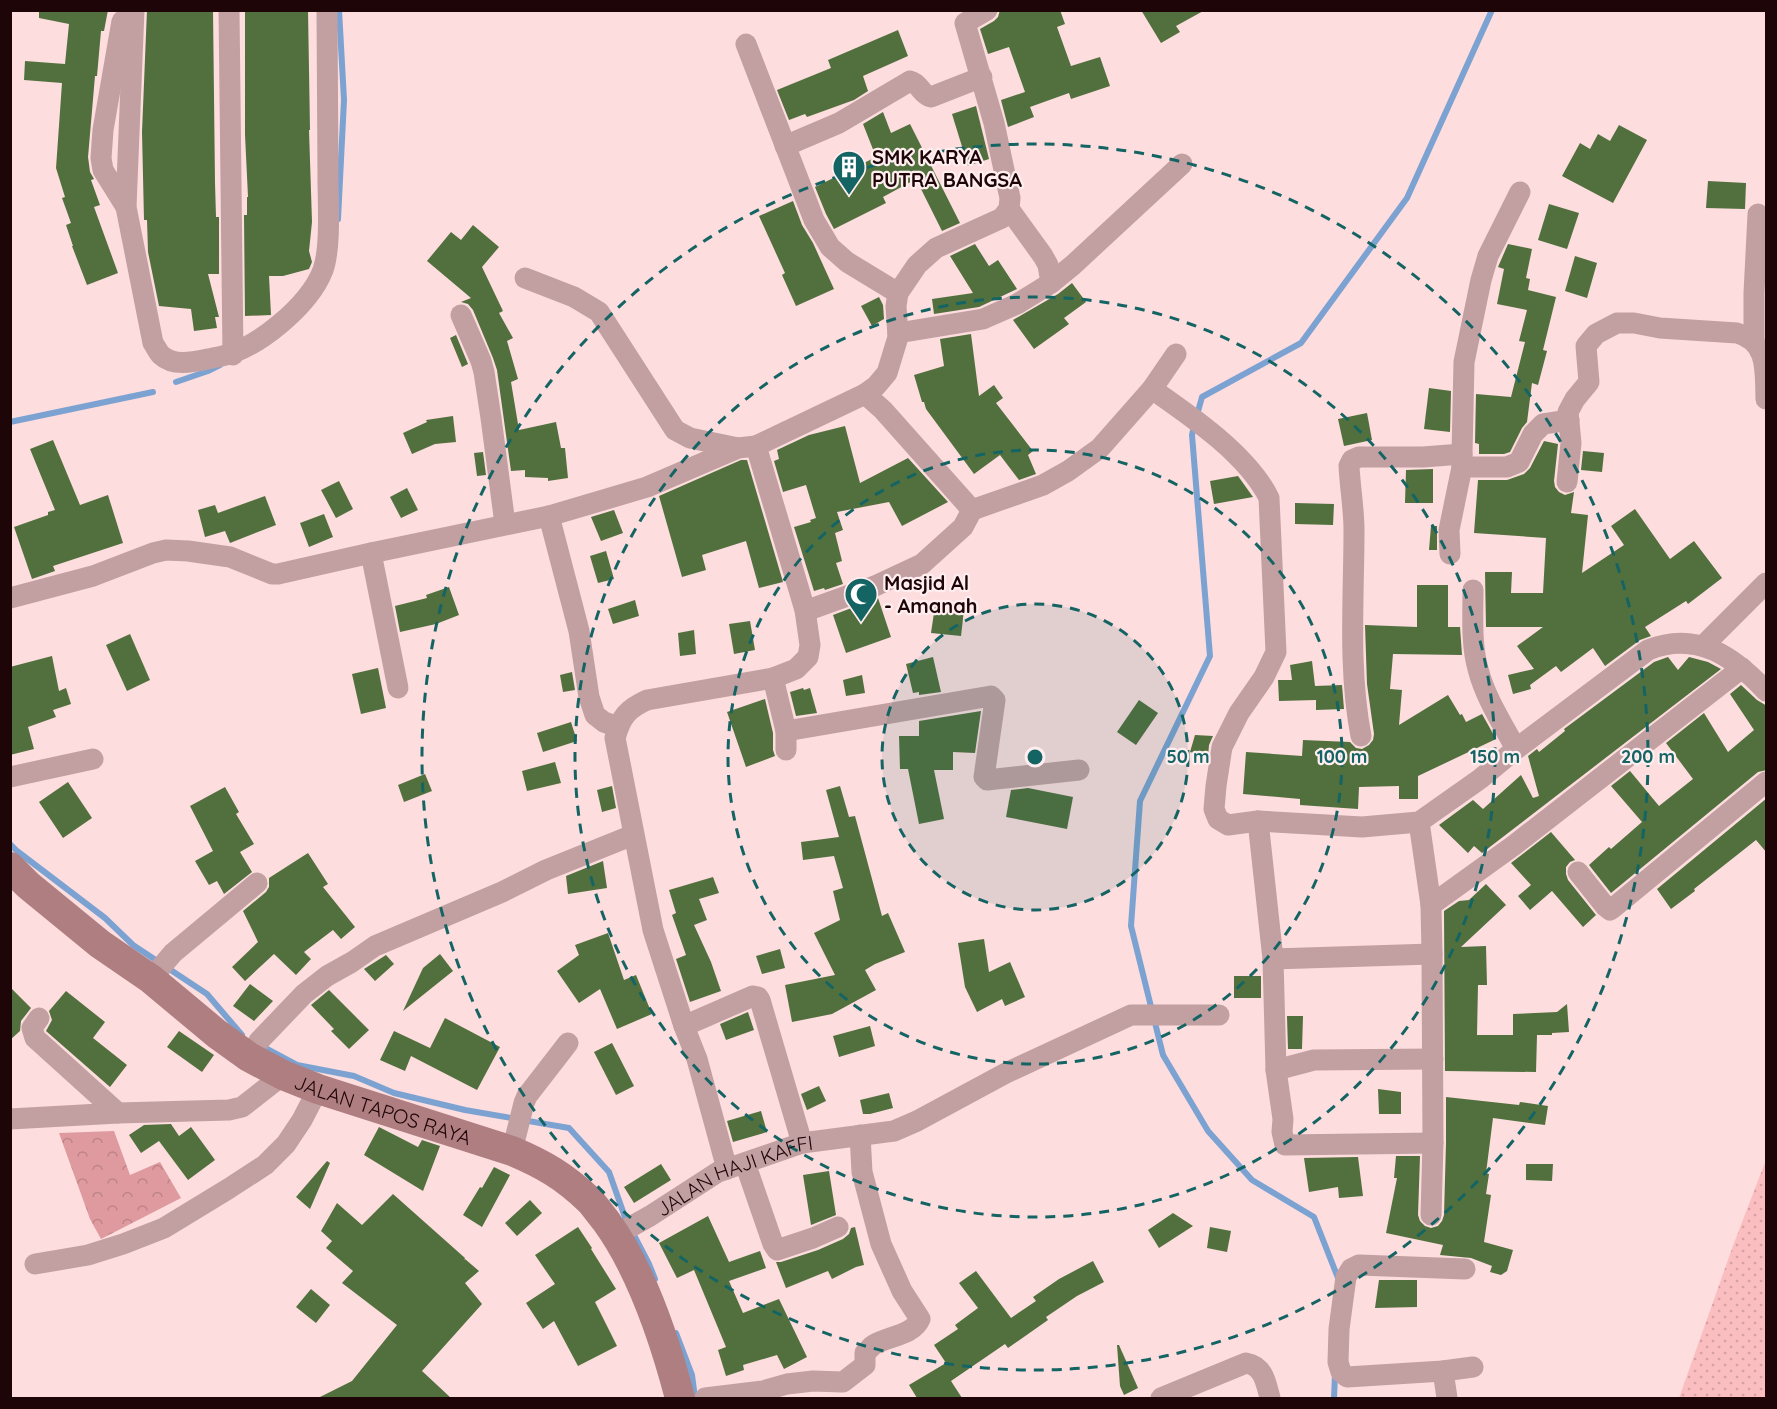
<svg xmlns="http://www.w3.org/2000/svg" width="1777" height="1409" viewBox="0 0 1777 1409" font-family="Quicksand,sans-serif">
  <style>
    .grass { fill: url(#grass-dots) }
    .forest { fill: url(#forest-crowns) }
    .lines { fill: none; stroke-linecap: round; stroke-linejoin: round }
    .stream { stroke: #7ca2d2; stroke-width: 6 }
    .building { fill: #51703e }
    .street { stroke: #c2a0a2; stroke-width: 21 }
    .secondary { stroke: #af7e81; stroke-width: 30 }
    .ring { fill: none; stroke: #156464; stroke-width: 3; stroke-dasharray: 10 8 }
    .labels { text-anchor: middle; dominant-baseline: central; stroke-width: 4.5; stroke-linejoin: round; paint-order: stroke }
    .poi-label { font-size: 20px; font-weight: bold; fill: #1e0508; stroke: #ffeeef; text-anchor: start }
    .street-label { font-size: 20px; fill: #1e0508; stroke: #ffeeef }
    .centre { fill: #156464; stroke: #ffeeef; stroke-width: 3 }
    .ring-label { font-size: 18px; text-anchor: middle; font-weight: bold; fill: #156464; stroke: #ffeeef; stroke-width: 4.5; stroke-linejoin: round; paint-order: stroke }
  </style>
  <defs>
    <pattern id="grass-dots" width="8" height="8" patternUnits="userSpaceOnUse" patternTransform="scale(1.5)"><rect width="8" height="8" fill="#fabdc0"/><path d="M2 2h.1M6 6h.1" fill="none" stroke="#d6a1a4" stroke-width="1.8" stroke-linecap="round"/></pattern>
    <pattern id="forest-crowns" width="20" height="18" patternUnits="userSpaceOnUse" patternTransform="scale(1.5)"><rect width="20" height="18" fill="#de9a9e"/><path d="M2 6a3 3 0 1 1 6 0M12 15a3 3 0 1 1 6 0" fill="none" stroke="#be8387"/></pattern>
  </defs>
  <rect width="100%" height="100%" fill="#fdddde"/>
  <path class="grass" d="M1766,1160V1398H1679L1734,1243Z"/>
  <path class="forest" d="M114,1131L130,1175L160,1162L181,1198L101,1239L90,1219L59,1133Z"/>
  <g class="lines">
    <g class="stream">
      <path d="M338,219L344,100L339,10"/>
      <path d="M176,382L208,371L220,365"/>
      <path d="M1197,415L1202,397L1301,343L1407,198L1492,10"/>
      <path d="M10,422L153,392"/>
      <path d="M1194,425L1192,435L1210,656L1140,801L1131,926L1163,1055L1208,1131L1252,1180L1314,1217L1338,1278"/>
      <path d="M10,844L17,851L105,918L133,945L207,994L242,1035"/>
      <path d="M267,1049L297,1065L354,1076L394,1093L465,1110L569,1128L609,1172L626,1220L649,1264L655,1279"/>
      <path d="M676,1333L692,1375L695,1398"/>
      <path d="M1334,1398L1335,1375"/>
    </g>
  </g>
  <g class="building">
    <path d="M39,10H108L104,31H101L97,76H95L88,157L90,172L94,179L91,180L100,205L94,207L118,273L87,285L72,246H73L66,225L71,223L62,198L65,197L56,168L62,83L24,80L25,61L65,64L69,24L39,18Z"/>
    <path d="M147,10H213L215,183L216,217H219V274H208L219,317H215L217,328L194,331L191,309L159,306L148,252L147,220H144L142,132Z"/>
    <path d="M245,10H308L310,130H309L312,222L309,251L312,262L309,269L283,276H269L271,315L245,316L244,215H247V197H248L245,135Z"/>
    <path d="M1000,10H1060L1065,24L1057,27L1071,66L1100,57L1110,86L1071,99L1069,93L1030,107L1034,117L1008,127L1001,100L1025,92L1009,47L988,54L980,29L994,21L998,17Z"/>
    <path d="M1141,10H1205L1176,26L1180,32L1161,43Z"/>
    <path d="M898,30L908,56L863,76L868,91L854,100L807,117L805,114L789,120L777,90L831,68L828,60Z"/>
    <path d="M976,106L989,159L968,166L952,114Z"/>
    <path d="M883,112L891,133L910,124L960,223L942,231L916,179L883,197L886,203L834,229L826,214L815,187L876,157L863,124Z"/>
    <path d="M1619,125L1647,140L1613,203L1562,176L1580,143L1590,149L1598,134L1610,141Z"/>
    <path d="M1708,181L1746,183L1745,209L1706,208Z"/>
    <path d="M793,201L802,225L813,243L834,289L796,306L782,275L785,273L759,216Z"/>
    <path d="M1549,204L1579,213L1567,249L1538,240Z"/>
    <path d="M473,225L499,247L482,267L503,311L499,313L513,338L507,341L518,379L511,382L519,430L556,422L561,448H565L568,478L548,481V478L525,477V470L511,471L497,370L493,358L473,310L468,304L461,302L471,298L427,261L451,232L461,240Z"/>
    <path d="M975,244L989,266L998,260L1017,289L979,307L934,314L932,299L973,293L950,256Z"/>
    <path d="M1508,244L1532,249L1526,278L1530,279L1528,290L1556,297L1543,350L1547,351L1538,385L1532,383L1527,422L1522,428L1510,452L1504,454H1479V444L1475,443L1476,394L1511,397L1525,342L1519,341L1527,310L1497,304L1504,269L1498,267Z"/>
    <path d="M1575,256L1597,263L1587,298L1565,291Z"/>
    <path d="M1072,283L1086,302L1064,318L1069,324L1034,349L1013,320L1058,294Z"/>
    <path d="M879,297L883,305L884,319L872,326L861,306Z"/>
    <path d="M971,334L979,396L994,385L1003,398L996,403L1033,451L1028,455L1036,474L1019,480L1000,455L974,474L926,409L924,402H922L914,375L944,366L940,339Z"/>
    <path d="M456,335L468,364L462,367L450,338Z"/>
    <path d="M1429,388L1451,391L1450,432L1424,429Z"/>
    <path d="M1367,413L1372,440L1344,446L1338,419Z"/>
    <path d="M453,416L456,442L435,444L412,454L403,433L427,422L426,420Z"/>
    <path d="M845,426L860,483L908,458L948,502L902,526L889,502L837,512L843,530L835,533L842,561L836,563L843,584L825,590L824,588L814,591L794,527L811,522L810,520L816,518L806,485L783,492L774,461L779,459L777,450L809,435Z"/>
    <path d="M53,440L80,505L108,495L123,543L53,566L55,571L32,579L14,527L48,515V512L55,510L30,449Z"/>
    <path d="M1544,441L1558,444L1554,481L1555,487L1559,492L1565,495L1574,492L1571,513L1588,515L1582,573L1624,545L1611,526L1635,509L1670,559L1694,541L1722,578L1688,604L1686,601L1645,627L1651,636L1640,640L1605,666L1593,648L1561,672L1556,666L1530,685L1531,689L1513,694L1508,675L1534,669L1517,646L1543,627H1486L1485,572H1512L1511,593H1543L1546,538L1474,533L1478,480H1507L1524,474L1530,468Z"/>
    <path d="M1583,451L1604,453L1602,472L1581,470Z"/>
    <path d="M483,452L486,475L477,476L474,453Z"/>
    <path d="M741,460H747L783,582L759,588L746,541L702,555L706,570L682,577L659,496Z"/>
    <path d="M1433,469V503H1405L1406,470Z"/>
    <path d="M1238,476L1253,497L1214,504L1210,481Z"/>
    <path d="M339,481L353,509L336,518L321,490Z"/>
    <path d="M407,488L418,510L401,518L390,497Z"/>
    <path d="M265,496L276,525L230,543L225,531L205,537L198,510L215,505L218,513Z"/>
    <path d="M1295,503L1334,504L1333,525L1295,524Z"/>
    <path d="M614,510L623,533L601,541L591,517Z"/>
    <path d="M324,514L333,537L309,547L300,523Z"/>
    <path d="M1431,526H1437V550H1429Z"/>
    <path d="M606,551L614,579L598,583L590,556Z"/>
    <path d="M1417,585H1448V627H1460L1462,655L1393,654L1390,689L1402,690L1399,725L1448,695L1460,715L1462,714L1466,722L1482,714L1496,739L1418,776V799H1399V786L1359,787L1358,809L1300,805V799L1243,794L1246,752L1302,756L1303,740L1350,742L1356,748L1362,749L1369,745L1373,740L1374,734L1367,684L1365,625L1417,627Z"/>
    <path d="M449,587L459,615L436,624L400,632L395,606L427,598L426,595Z"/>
    <path d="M878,598L891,637L846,653L833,615Z"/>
    <path d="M635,600L639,616L613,624L608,609Z"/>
    <path d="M935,606L964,610L961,636L931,633Z"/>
    <path d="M750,621L755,650L734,654L729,624Z"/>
    <path d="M694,630L696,654L680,656L678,633Z"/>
    <path d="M130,634L150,680L127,691L106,645Z"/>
    <path d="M52,656L59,691L66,688L71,704L53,710L56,717L28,727L34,749L10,755V667Z"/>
    <path d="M933,657L941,692L919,695V692L913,693L906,664Z"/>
    <path d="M1668,657L1678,670L1689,657L1708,662L1721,669L1482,853L1474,846L1468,853L1439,825L1473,800L1483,809L1521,775L1533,798L1539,796L1528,756L1537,749L1539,752L1565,731L1564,729L1654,662Z"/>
    <path d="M1312,661L1315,686L1342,685L1344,709L1316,710V700L1279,701L1278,680H1292L1290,665Z"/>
    <path d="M378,668L386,708L361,714L352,674Z"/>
    <path d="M572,672L575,690L563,692L560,675Z"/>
    <path d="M862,675L865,693L846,696L843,680Z"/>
    <path d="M1741,685L1757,700L1767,706V770L1758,772L1611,893L1589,865L1609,847L1611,849L1642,822L1611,786L1630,771L1659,806L1693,779L1666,743L1704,713L1728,752L1754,730L1730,694Z"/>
    <path d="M803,688L804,690L810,688L817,713L796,716L790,692Z"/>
    <path d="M765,699L773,733V750L775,756L746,767L727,712Z"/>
    <path d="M1139,700L1158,713L1136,745L1117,732Z"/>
    <path d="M981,711L975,753L953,752V770H934L944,819L919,824L908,769H900L899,736H919V721Z"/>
    <path d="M571,722L577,741L543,752L537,733Z"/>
    <path d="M1195,735L1213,736L1209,745L1208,757L1190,752Z"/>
    <path d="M555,762L561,783L527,791L522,771Z"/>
    <path d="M425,774L432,791L404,802L398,785Z"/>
    <path d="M68,782L92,818L63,838L39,802Z"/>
    <path d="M612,786L616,808L602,812L597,790Z"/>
    <path d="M840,786L849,817L855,816L882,916L888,913L905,952L875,964L865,970L876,990L832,1014L792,1022L785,985L835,975L814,933L840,920L833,891L843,888L834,856L803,860L801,842L839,837L826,790Z"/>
    <path d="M225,787L239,812L236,814L254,844L240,852L252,872L224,894L217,881L209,885L195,861L213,851L190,806Z"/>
    <path d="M1028,788L1073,797L1067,829L1006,817L1011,790Z"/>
    <path d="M1767,798V853L1756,840L1694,889L1695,891L1671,909L1657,889Z"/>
    <path d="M1551,832L1575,860L1570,862L1566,867V874L1568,880L1596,915L1583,927L1552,891L1530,910L1518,896L1531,885L1511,863Z"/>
    <path d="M308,853L328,884L323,887L355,927L341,939L333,930L304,952L311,959L296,975L274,954L245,981L232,967L258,942L243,911L266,892L269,887V878Z"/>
    <path d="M603,861L607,888L568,894L566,876Z"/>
    <path d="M713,877L719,893L699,899L707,920L694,925L711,962L721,991L690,1002L676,959L686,955L672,915L676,913L669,890Z"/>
    <path d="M1486,884L1506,905L1461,947L1486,946L1487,985H1478L1477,1035H1513V1014L1557,1012L1567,1004L1569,1032L1552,1033V1035H1537L1536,1072L1445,1071L1444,911L1459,901L1469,900Z"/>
    <path d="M608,933L624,980L636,975L652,1014L617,1029L600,989L579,1003L557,971L579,955L575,945Z"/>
    <path d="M984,939L989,972L1010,962L1025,997L1005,1006L1002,999L977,1012L965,987L958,943Z"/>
    <path d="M780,949L785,968L762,974L756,956Z"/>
    <path d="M440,954L453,971L403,1011L423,968Z"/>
    <path d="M386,955L394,964L375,981L364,969Z"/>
    <rect x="1234" y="976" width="27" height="22"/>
    <path d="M250,984L273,1001L254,1021L233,1006Z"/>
    <path d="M10,987L31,1008L21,1021L20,1031L10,1040Z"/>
    <path d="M329,990L369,1030L349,1049L331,1031L334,1029L311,1005Z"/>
    <path d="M66,991L105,1022L93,1038L127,1065L110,1087L46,1031L52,1020L49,1011Z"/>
    <path d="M748,1012L754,1030L726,1040L720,1024Z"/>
    <path d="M1287,1016H1303L1302,1049H1288Z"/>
    <path d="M445,1018L500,1047L477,1090L411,1056L405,1071L380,1060L394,1031L430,1048Z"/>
    <path d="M870,1026L875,1046L839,1057L833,1036Z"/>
    <path d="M179,1031L214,1055L202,1072L167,1047Z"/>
    <path d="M612,1043L634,1086L616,1095L594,1052Z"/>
    <path d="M819,1086L826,1101L807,1110L801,1094Z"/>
    <path d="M1378,1089L1401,1092V1114H1379Z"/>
    <path d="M889,1093L893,1108L870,1114H863L860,1100Z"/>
    <path d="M1446,1097L1519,1105L1520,1102L1548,1106L1545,1125L1493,1118L1486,1173L1489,1174L1486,1194L1491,1195L1484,1242L1513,1250L1507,1271L1501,1275L1490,1272L1492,1266L1471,1258L1440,1255L1443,1245L1386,1233L1397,1178H1394L1396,1156H1420L1418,1215L1420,1221L1425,1226L1431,1228L1438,1226L1442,1221L1444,1215L1446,1143Z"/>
    <path d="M761,1111L767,1132L733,1142L727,1121Z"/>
    <path d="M171,1124L179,1136L191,1127L215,1160L188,1180L159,1141L141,1153L129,1135L144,1125Z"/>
    <path d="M379,1127L418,1147L422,1140L440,1146L423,1191L364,1155Z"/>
    <path d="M1358,1157L1363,1196L1339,1198L1338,1187L1309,1192L1304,1158Z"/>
    <path d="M327,1161L330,1163L310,1209L296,1197Z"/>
    <path d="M661,1164L671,1180L634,1203L624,1187Z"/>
    <path d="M1526,1164H1553L1552,1181L1526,1180Z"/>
    <path d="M494,1167L510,1175L482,1227L463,1215L480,1187L482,1188Z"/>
    <path d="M829,1171L836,1215L811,1225L803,1175Z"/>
    <path d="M393,1194L465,1258L464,1260L465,1259L479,1271L465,1283L482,1304L422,1371L451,1398H318L352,1381L397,1325L342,1283L353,1271L326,1248L332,1241L321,1231L337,1203L362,1225Z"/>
    <path d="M530,1200L542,1213L517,1236L505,1223Z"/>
    <path d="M1173,1213L1193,1226L1159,1248L1148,1230Z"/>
    <path d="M708,1216L729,1262L760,1251L766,1268L729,1281L743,1313L779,1299L807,1357L784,1369L777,1355L743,1365L744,1370L726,1376L718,1350L726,1347L694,1270L677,1278L659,1243Z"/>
    <path d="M578,1227L592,1248L591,1249L616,1289L595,1302L617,1346L578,1366L554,1321L543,1329L526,1303L555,1284L535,1255Z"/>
    <path d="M855,1227L864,1265L856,1267L832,1279L828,1271L786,1288L776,1262H781L818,1250L843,1239L849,1234L851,1228Z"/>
    <path d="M1210,1227L1231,1231L1227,1252L1207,1248Z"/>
    <path d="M1093,1261L1104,1282L1077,1296L1046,1317L1048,1320L1008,1348L1005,1344L951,1381L962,1398H917L909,1385L946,1363L934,1345L958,1329L955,1325L978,1308L959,1283L976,1271L1011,1318L1036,1301L1033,1297L1059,1279Z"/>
    <path d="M1379,1280H1417V1307L1375,1308Z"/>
    <path d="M311,1289L330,1305L316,1323L296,1307Z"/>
    <path d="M1117,1345H1119L1138,1388L1124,1395L1120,1386Z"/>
  </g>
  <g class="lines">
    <g class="street">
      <path d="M134,10L126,207L153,343C156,347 158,352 161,355C176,369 200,360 218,357C256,350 309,306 323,270C331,247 328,204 328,179C328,123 327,67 327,10"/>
      <path d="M229,10L233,355"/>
      <path d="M122,21L103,130L101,158L103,170L126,207"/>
      <path d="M746,44L814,220L830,247L847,262L898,293"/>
      <path d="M785,146L839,123L910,81C920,83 921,95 931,97L982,77"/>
      <path d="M525,278L574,297L599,312L675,430L690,438L738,448"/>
      <path d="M1051,283L1073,265L1182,164"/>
      <path d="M461,315L481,361L484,372L491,418L505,524"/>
      <path d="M898,333L983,319L1017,304L1051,283L1048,265L1043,256L1009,209"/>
      <path d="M1754,341V293L1758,214"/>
      <path d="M1152,389C1191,416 1248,455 1269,498L1276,652L1264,677L1239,713L1222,747L1216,786L1214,809L1218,819L1228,825L1258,821L1362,827L1419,822L1480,779L1516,749L1648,650C1697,630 1734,657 1766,691"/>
      <path d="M1462,467H1507L1519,462L1533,434L1543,424L1569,420"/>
      <path d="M1567,482L1571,443L1568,412L1575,399L1589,382L1586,346L1596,334L1617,323H1634L1660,328L1737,333C1769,342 1765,372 1766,399"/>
      <path d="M972,510L883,410L865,394L876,386L887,373L898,337L896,306L898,293L917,265L936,248L1002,218L1009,209L1010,198L994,123L965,23L987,10"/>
      <path d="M972,510L1043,485L1068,471L1100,448L1152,389L1176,354"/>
      <path d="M549,516L579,631L589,697L595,715L604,722L618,727"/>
      <path d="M371,553L398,688"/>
      <path d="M1450,554L1449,530L1462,467V454"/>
      <path d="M1473,590C1473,615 1471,644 1478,669C1485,697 1502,723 1516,749"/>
      <path d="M10,598L93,576L153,553L166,550L188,551L230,557L272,574H278L371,553L549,516L647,487L738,448L756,446"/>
      <path d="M805,610L811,609L875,586L922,564L963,527L972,510"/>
      <path d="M1703,646L1766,583"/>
      <path d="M773,678L786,731V750"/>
      <path d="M786,731L991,696L995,700L984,777L987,780L1079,770"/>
      <path d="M1361,736C1348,669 1354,598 1354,530C1354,509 1350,487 1349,466L1352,460L1359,457H1423L1462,454L1464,362L1481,280L1488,256L1520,192"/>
      <path d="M10,777L93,759"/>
      <path d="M1258,821L1273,959L1276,1070L1283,1119L1282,1132L1285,1145L1433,1143"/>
      <path d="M1419,822L1431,905L1432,954L1433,1143L1431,1215"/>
      <path d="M1578,872L1605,906L1610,910L1613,908L1766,782"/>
      <path d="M1431,905L1513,846L1742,668"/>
      <path d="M1273,959L1432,954"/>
      <path d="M151,979L173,953L257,883"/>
      <path d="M39,1018L32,1028L35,1038L118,1113"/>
      <path d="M684,1026L753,996L758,997L760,1000L802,1143"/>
      <path d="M249,1057L259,1041L304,994L327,976L352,962L375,946L502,892L546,870L633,835"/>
      <path d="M1276,1070L1314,1060L1433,1059"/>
      <path d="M10,1119L118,1113L229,1110L242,1107L283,1075"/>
      <path d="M512,1151L524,1103L527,1096L568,1043"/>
      <path d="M745,1163L773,1244L777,1250L813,1238L838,1227"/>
      <path d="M727,1169L697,1059L684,1026L653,930L615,738C621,717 627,709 647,700L773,678L796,669L808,657L810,645L805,610L756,446L865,394"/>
      <path id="s1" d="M616,1235L650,1216L718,1172L802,1143L894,1131L917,1121L1006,1073L1131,1015H1219"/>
      <path d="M35,1264L88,1255L123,1244L164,1228L228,1189L265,1165L286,1144L302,1120L318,1089"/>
      <path d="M1465,1269L1359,1265L1351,1269L1346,1277L1339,1329L1338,1362L1341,1372L1347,1377L1443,1371L1473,1367"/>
      <path d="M1443,1371L1447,1398"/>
      <path d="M705,1398L763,1391L787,1384L813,1381L843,1382L865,1365V1353C868,1351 870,1348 872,1346C886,1336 913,1336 920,1319L902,1291L881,1244L862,1172L860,1135"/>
      <path d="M1161,1398L1246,1363C1264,1366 1266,1383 1270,1398"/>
    </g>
    <path class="secondary" id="s2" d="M10,867L28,885L100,944L151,979L217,1034L249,1057L283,1075L318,1089L512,1151C543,1164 564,1176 589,1200C595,1206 600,1214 606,1221C641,1269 665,1341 680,1398"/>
  </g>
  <circle cx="1035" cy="757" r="153" fill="#156464" fill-opacity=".12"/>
  <g class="ring">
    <circle cx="1035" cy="757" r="153"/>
    <circle cx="1035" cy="757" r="307"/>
    <circle cx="1035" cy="757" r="460"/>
    <circle cx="1035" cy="757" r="613"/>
  </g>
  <defs>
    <g id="building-pin" transform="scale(1.725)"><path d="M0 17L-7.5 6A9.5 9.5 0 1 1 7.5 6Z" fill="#156464" stroke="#ffeeef"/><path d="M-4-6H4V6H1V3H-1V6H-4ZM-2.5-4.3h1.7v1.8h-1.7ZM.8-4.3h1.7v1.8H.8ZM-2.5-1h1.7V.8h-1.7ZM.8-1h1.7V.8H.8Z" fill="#fff"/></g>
    <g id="mosque-pin" transform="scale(1.725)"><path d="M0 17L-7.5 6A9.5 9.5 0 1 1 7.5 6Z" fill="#156464" stroke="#ffeeef"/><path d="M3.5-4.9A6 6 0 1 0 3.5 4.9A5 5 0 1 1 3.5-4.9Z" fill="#fff"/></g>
  </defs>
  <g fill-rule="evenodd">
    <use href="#building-pin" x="849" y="167"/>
    <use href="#mosque-pin" x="861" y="594"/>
  </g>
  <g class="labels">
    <g class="poi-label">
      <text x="872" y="156">SMK KARYA<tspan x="872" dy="23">PUTRA BANGSA</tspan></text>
      <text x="884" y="582">Masjid Al<tspan x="884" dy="23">- Amanah</tspan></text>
    </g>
    <g class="street-label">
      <text stroke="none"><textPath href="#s2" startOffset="450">JALAN TAPOS RAYA</textPath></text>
      <text stroke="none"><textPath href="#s1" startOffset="134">JALAN HAJI KAFFI</textPath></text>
    </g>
  </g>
  <circle cx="1035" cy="757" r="9" class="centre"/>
  <g class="ring-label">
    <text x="1188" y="763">50 m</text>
    <text x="1342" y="763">100 m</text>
    <text x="1495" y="763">150 m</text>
    <text x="1648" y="763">200 m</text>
  </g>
  <rect width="1777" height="1409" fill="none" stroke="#1e0508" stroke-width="24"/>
</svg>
